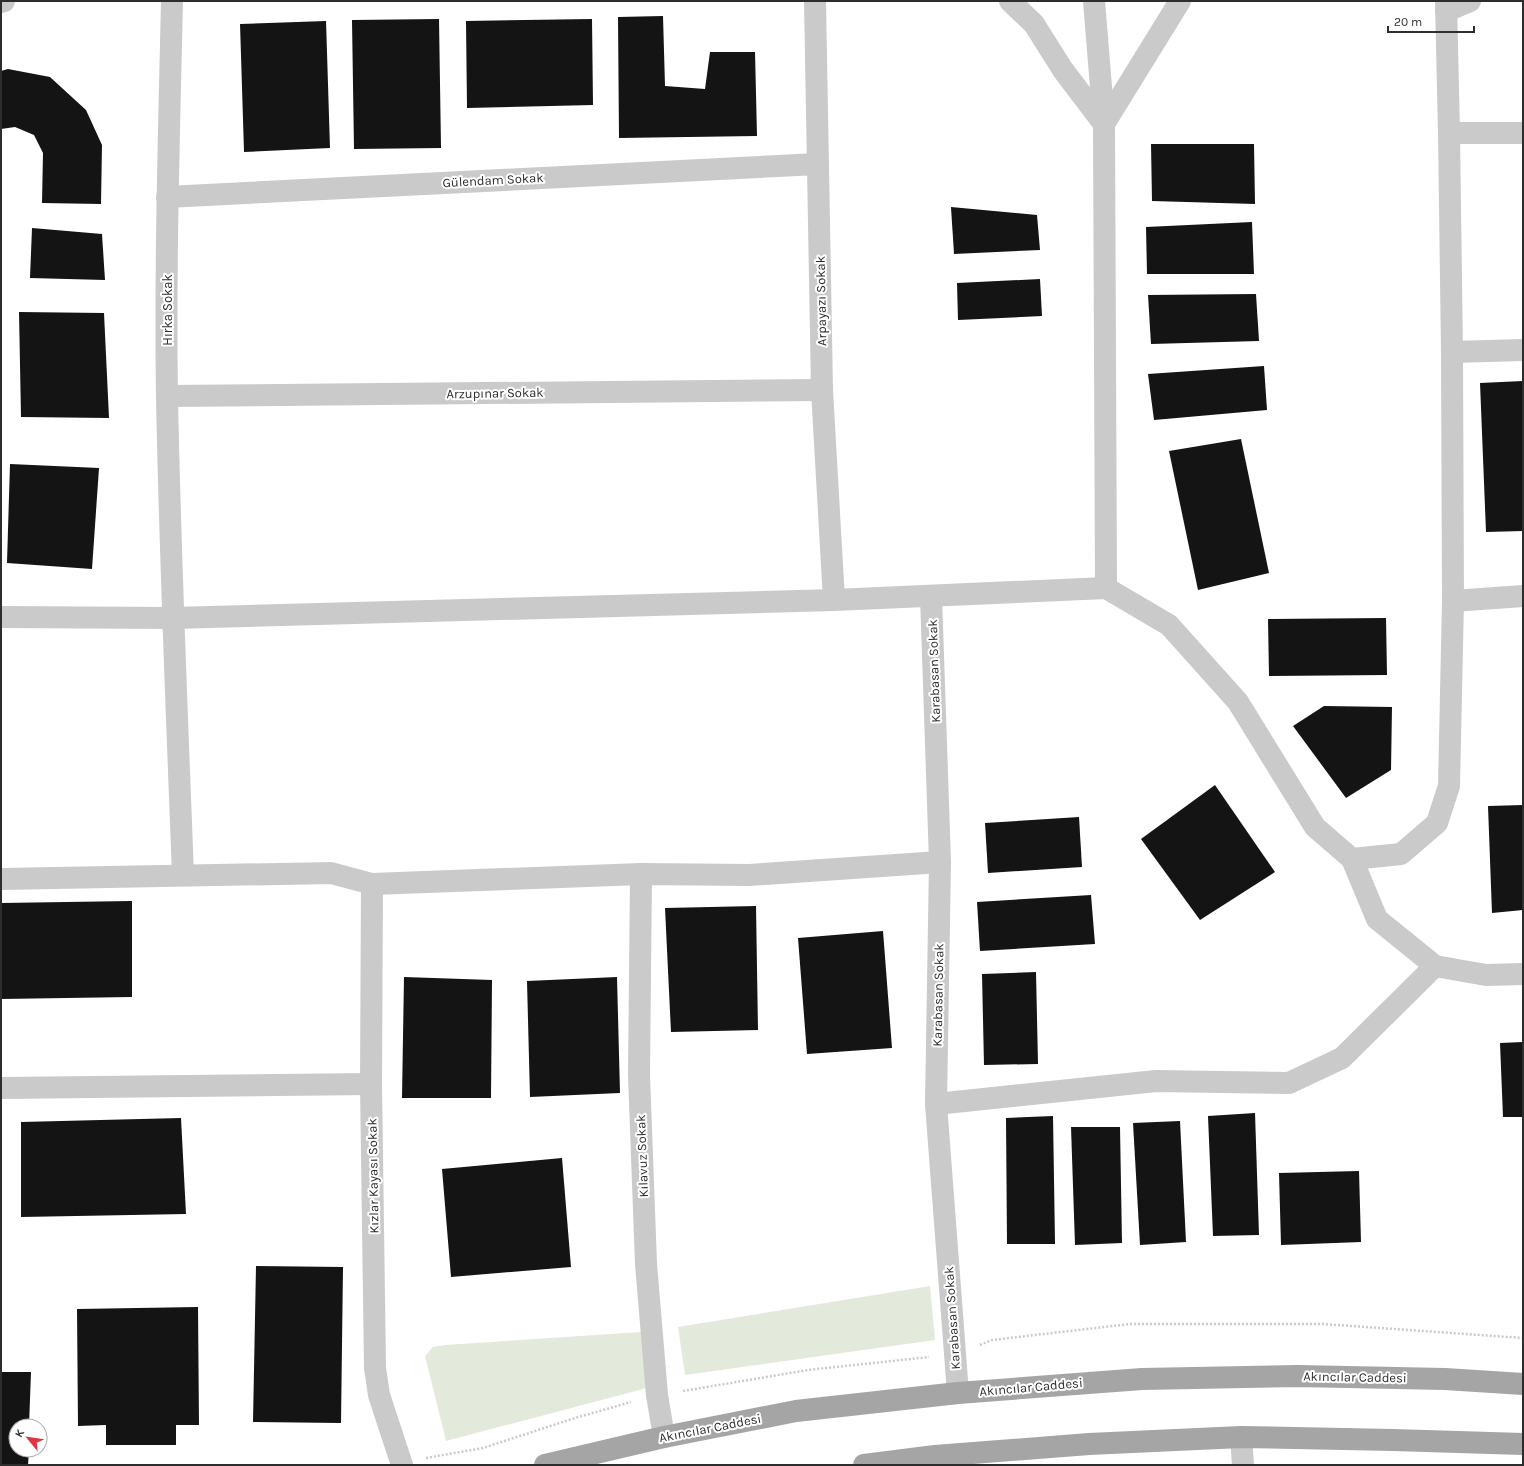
<svg xmlns="http://www.w3.org/2000/svg" width="1524" height="1466" viewBox="0 0 1524 1466" font-family="Karla,sans-serif">
  <style>
    .green { fill: #e4eadb }
    .building { fill: #141414 }
    .lines { fill: none; stroke-linecap: round; stroke-linejoin: round }
    .path { stroke: #cacaca; stroke-width: 2.5; stroke-dasharray: 2 2; stroke-linecap: butt }
    .minor { stroke: #cacaca; stroke-width: 22 }
    .major { stroke: #a5a5a5; stroke-width: 22 }
    .labels { text-anchor: middle; dominant-baseline: central; stroke-width: 4; stroke-linejoin: round; paint-order: stroke }
    .street-label { font-size: 13px; fill: #2d2d2d; stroke: #fff }
  </style>
  <rect width="100%" height="100%" fill="#fff"/>
  <g class="green">
    <path d="M930,1286L935,1340L685,1375L678,1327Z"/>
    <path d="M641,1332L647,1388L446,1441L425,1356L433,1347L445,1345Z"/>
  </g>
  <g class="building">
    <path d="M663,16L665,86L705,89L710,52H755L757,136L619,138L618,17Z"/>
    <path d="M439,19L441,148L354,149L352,20Z"/>
    <path d="M592,19L593,105L467,108L466,21Z"/>
    <path d="M326,21L330,148L244,152L240,24Z"/>
    <path d="M8,69L50,77L86,110L102,145L101,204L42,203L43,153L34,135L15,127L1,129V71Z"/>
    <path d="M1151,144H1254L1255,204L1152,201Z"/>
    <path d="M951,207L1037,215L1040,250L954,254Z"/>
    <path d="M1252,222L1254,274H1147L1146,227Z"/>
    <path d="M32,228L102,234L105,280L30,278Z"/>
    <path d="M1040,279L1042,316L958,320L957,283Z"/>
    <path d="M1256,294L1259,341L1151,344L1148,295Z"/>
    <path d="M19,312L104,313L109,418L21,417Z"/>
    <path d="M1264,366L1267,410L1154,420L1148,374Z"/>
    <path d="M1523,381V531L1486,532L1480,383Z"/>
    <path d="M1241,439L1269,573L1198,590L1169,451Z"/>
    <path d="M10,464L99,468L92,569L7,563Z"/>
    <path d="M1386,618L1387,675L1269,676L1268,619Z"/>
    <path d="M1324,706L1392,707L1391,770L1346,798L1293,726Z"/>
    <path d="M1215,785L1275,872L1200,920L1141,839Z"/>
    <path d="M1523,805V910L1492,913L1488,806Z"/>
    <path d="M1079,817L1082,867L988,873L985,823Z"/>
    <path d="M1091,895L1095,944L980,951L977,902Z"/>
    <path d="M132,901V997L1,999V903Z"/>
    <path d="M756,906L758,1030L671,1032L665,908Z"/>
    <path d="M883,931L892,1048L807,1054L798,938Z"/>
    <path d="M1036,972L1038,1064L984,1065L982,974Z"/>
    <path d="M404,977L492,980L491,1098H402Z"/>
    <path d="M617,977L620,1093L530,1097L527,981Z"/>
    <path d="M1523,1042V1117H1503L1500,1043Z"/>
    <path d="M1255,1113L1259,1235L1213,1236L1208,1116Z"/>
    <path d="M1053,1116L1055,1244H1007L1006,1118Z"/>
    <path d="M181,1118L186,1214L21,1217V1122Z"/>
    <path d="M1180,1121L1186,1242L1140,1245L1133,1123Z"/>
    <path d="M1071,1127H1120L1122,1243L1075,1245Z"/>
    <path d="M562,1158L571,1267L451,1277L442,1169Z"/>
    <path d="M1359,1171L1361,1242L1281,1245L1279,1173Z"/>
    <path d="M256,1266L343,1267L341,1423L253,1422Z"/>
    <path d="M198,1307L199,1425H176V1445H106V1425L78,1426L77,1309Z"/>
    <path d="M1,1372H31L29,1426H16V1450H29L28,1465H1Z"/>
  </g>
  <g class="lines">
    <g class="path">
      <path d="M980,1345L992,1340L1130,1324H1323L1523,1338"/>
      <path d="M683,1391L808,1370L929,1357"/>
      <path d="M426,1458L483,1448L575,1418L631,1402"/>
    </g>
    <g class="minor">
      <path d="M172,1C169,133 165,265 167,397C170,556 177,716 183,875"/>
      <path d="M815,1L822,390L834,600"/>
      <path d="M1010,1L1034,24L1063,70L1104,124L1180,1"/>
      <path d="M1094,1L1104,124L1106,588"/>
      <path d="M1,2L4,1"/>
      <path d="M1446,11L1470,1"/>
      <path d="M1449,133H1523"/>
      <path d="M167,197L818,164"/>
      <path d="M1452,352L1523,350"/>
      <path d="M167,396L822,390"/>
      <path d="M931,596L940,862L936,1104L958,1393"/>
      <path d="M1453,601L1523,596"/>
      <path d="M1,617L173,618L834,600L1106,588L1169,625L1238,702L1315,827L1352,859L1401,854L1437,823L1449,786L1453,601L1452,352L1449,133L1446,1"/>
      <path d="M1352,859L1377,919L1435,966L1486,975L1523,974"/>
      <path d="M641,874L639,1075L646,1264L657,1395L664,1437"/>
      <path d="M1,879L331,873L372,884L641,874L749,875L940,862"/>
      <path d="M372,884L371,1084L375,1368L379,1395L402,1465"/>
      <path d="M1,1088L371,1084"/>
      <path d="M936,1104L1156,1081L1289,1083L1342,1058L1435,966"/>
      <path d="M1241,1437L1243,1465"/>
    </g>
    <g class="major">
      <path d="M545,1465L664,1437L796,1411L958,1393L1142,1379L1298,1376L1445,1379L1523,1384"/>
      <path d="M864,1465L935,1456L1089,1444L1241,1437L1393,1440L1523,1444"/>
    </g>
  </g>
  <g class="labels">
    <g class="street-label">
      <text transform="translate(493 180) rotate(-3)">Gülendam Sokak</text>
      <text transform="translate(821 301) rotate(-91)">Arpayazı Sokak</text>
      <text transform="translate(167 310) rotate(-90)">Hırka Sokak</text>
      <text transform="translate(495 393) rotate(-1)">Arzupınar Sokak</text>
      <text transform="translate(934 671) rotate(-92)">Karabasan Sokak</text>
      <text transform="translate(938 995) rotate(-89)">Karabasan Sokak</text>
      <text transform="translate(642 1156) rotate(-92)">Kılavuz Sokak</text>
      <text transform="translate(373 1176) rotate(-91)">Kızlar Kayası Sokak</text>
      <text transform="translate(952 1318) rotate(-94)">Karabasan Sokak</text>
      <text transform="translate(1355 1377) rotate(1)">Akıncılar Caddesi</text>
      <text transform="translate(1031 1387) rotate(-5)">Akıncılar Caddesi</text>
      <text transform="translate(710 1428) rotate(-11)">Akıncılar Caddesi</text>
    </g>
  </g>
  <rect width="1524" height="1466" fill="none" stroke="#2d2d2d" stroke-width="4"/>
  <g transform="translate(28 1438) rotate(299)"><circle r="19" fill="#ffffff" stroke="#ababab"/>
  <path d="M0-3L7 15L0 10L-7 15Z" fill="#de3546"/>
  <text y="-6" font-size="11" font-weight="bold" text-anchor="middle" fill="#2d2d2d">K</text>
  </g>
  <path d="M1388 26v6h86v-6" fill="none" stroke="#2d2d2d" stroke-width="2"/>
  <text x="1394" y="26" font-size="12" fill="#2d2d2d" stroke="#ffffff" stroke-width="3" paint-order="stroke">20 m</text>
</svg>
